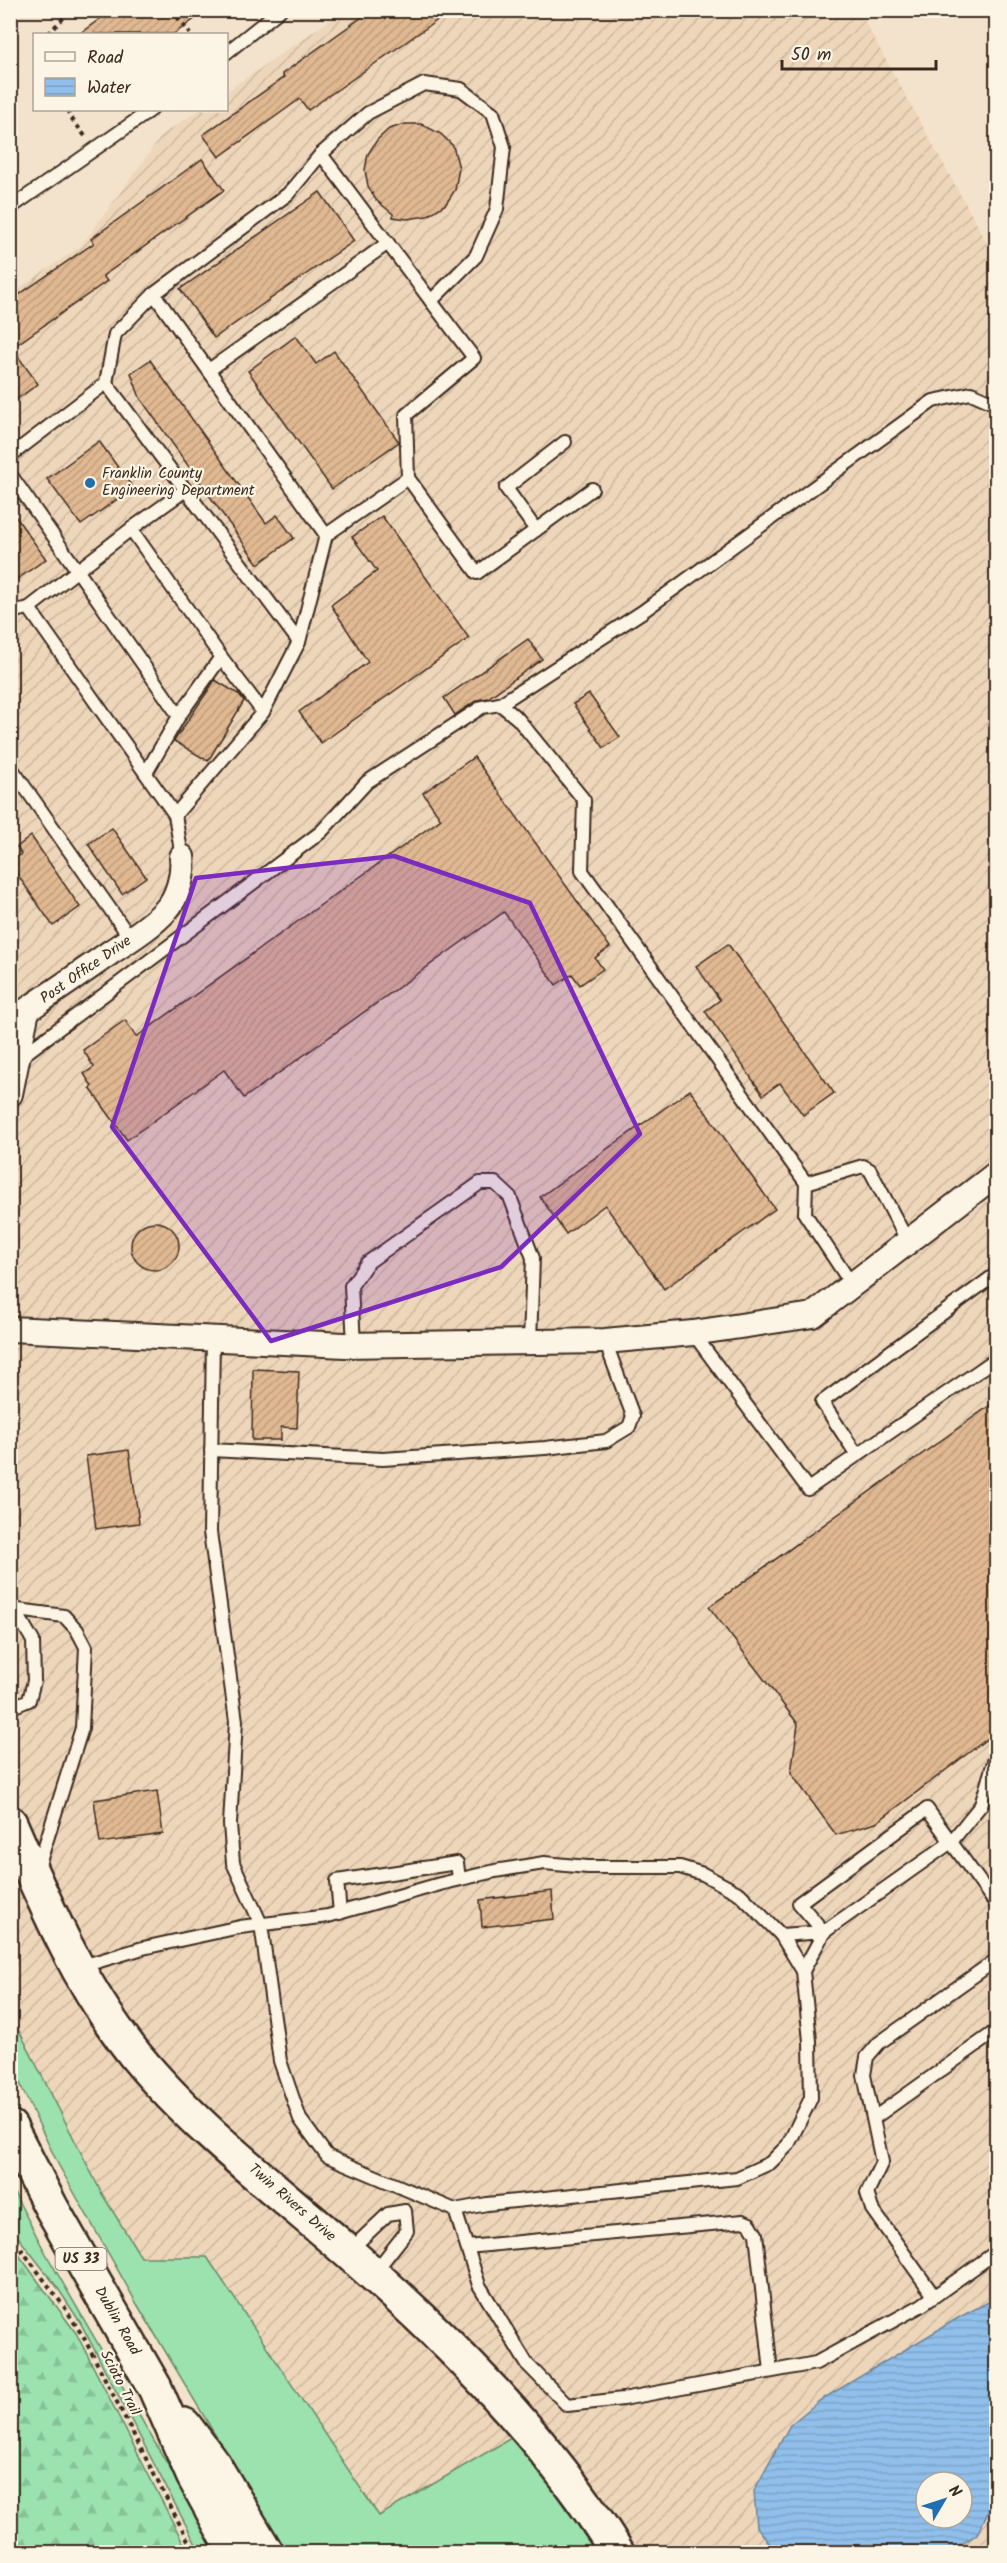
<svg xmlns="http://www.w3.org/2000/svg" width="1007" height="2563" viewBox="0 0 1007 2563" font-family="Kalam,sans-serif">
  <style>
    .industrial { fill: url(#industrial-furrows) }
    .grass { fill: #9be2af; stroke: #6b8666; stroke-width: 1.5 }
    .forest { fill: url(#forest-firs); stroke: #6b8666; stroke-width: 1.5 }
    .water { fill: url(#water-rules); stroke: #6d8398; stroke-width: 1.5; fill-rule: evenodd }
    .building { fill: url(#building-hatch); stroke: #3b2a1e; stroke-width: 1.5 }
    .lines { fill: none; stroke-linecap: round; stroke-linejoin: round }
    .lane-casing { stroke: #3b2a1e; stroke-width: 16 }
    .street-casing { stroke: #3b2a1e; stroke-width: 28 }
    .secondary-casing { stroke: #3b2a1e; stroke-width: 38 }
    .primary-casing { stroke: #3b2a1e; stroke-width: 38 }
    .path { stroke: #3b2a1e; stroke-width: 4; stroke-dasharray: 4.5 4.5; stroke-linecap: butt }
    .lane { stroke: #fcf5e5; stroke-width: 12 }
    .street { stroke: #fcf5e5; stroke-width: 24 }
    .secondary { stroke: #fcf5e5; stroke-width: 33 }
    .primary { stroke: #fcf5e5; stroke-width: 33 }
    .marked { fill: #7b2cbf; fill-opacity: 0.2; stroke: #7b2cbf; stroke-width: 4.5; stroke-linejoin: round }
    .poi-dot { fill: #1f6fb2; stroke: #fcf5e5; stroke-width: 2 }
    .labels { text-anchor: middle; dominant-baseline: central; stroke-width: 4.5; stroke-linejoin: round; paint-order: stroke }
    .shield { fill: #fcf5e5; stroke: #75675a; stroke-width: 1.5 }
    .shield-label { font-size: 14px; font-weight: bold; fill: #3b2a1e }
    .poi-label { font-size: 15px; fill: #3b2a1e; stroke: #fcf5e5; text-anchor: start }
    .street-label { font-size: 15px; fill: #3b2a1e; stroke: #fcf5e5 }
  </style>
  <defs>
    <pattern id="industrial-furrows" width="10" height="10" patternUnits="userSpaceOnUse" patternTransform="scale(1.5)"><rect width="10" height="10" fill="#eed6ba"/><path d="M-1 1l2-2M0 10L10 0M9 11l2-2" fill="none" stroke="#cdb89f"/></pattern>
    <pattern id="forest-firs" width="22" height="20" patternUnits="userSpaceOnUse" patternTransform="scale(1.5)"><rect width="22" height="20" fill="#9be2af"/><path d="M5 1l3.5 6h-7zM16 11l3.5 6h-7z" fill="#86c296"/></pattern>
    <pattern id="water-rules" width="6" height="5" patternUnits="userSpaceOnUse" patternTransform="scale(1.5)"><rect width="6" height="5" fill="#8fbfea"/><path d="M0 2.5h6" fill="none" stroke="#7ca4c8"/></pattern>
    <pattern id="building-hatch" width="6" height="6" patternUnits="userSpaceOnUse" patternTransform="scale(1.5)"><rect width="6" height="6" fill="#e0b891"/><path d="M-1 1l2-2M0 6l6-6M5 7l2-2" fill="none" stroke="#c19e7d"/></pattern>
  </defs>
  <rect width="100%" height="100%" fill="#f4e3cc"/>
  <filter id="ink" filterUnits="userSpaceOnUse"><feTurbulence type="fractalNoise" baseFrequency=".0167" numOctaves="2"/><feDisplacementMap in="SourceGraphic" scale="12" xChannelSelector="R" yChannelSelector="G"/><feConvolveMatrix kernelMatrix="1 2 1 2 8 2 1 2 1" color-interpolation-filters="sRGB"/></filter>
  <g filter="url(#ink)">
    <g class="industrial">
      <path d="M343,11H859L996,259V2298L958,2318L757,2527L776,2552H601L516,2435L379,2516L207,2257H141L102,2194L11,2015V264L18,289L81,246L163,134L199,110H226L227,91Z"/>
      <path d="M996,2496V2552H950L977,2534Z"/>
    </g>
    <g class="grass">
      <path d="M11,2015L102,2194L141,2257H207L379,2516L516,2435L601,2552H285L137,2304L58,2164L23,2091L11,2059Z"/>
      <path d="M10,2185L45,2252L218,2552H200L80,2322L57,2287L11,2228Z"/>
    </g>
    <path class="forest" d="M11,2244L76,2333L188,2552H11Z"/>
    <path class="water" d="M996,2298V2496L977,2534L950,2552H776L757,2527L754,2491L790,2425L819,2401L958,2318ZM926,2482H962V2518H926Z"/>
    <g class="building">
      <path d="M112,10H207L174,34H79Z"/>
      <path d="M372,10H452L308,110L300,99L219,157L203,135L284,77L282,74Z"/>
      <path d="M405,124H421L441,134L453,146L459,168L455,190L446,204L427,216L407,219L393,217V214L376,200L368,186L365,170L368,154L377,140L389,129Z"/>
      <path d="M202,159L224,190L103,276L107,281L12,348L38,384L10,404V301L94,243L91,239Z"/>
      <path d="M320,192L354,241L214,338L180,289Z"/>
      <path d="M296,336L316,364L334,351L399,442L332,489L248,371Z"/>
      <path d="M150,360L266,523L277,515L294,538L258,564L140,398L131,373Z"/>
      <path d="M99,441L133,488L81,525L47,479Z"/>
      <path d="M10,509L46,559L10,584Z"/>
      <path d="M382,516L469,638L321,743L299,712L368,662L331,605L377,571L352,537Z"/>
      <path d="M528,639L542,659L488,698L477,700L455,715L444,698Z"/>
      <path d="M215,680L240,695L244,701L208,761L174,741Z"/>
      <path d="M589,694L620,737L604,748L573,704Z"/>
      <path d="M474,757L610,947L595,958L603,969L580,985L572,974L556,985L504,912L244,1098L224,1070L127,1140L90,1088L92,1086L84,1074L94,1067L83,1050L125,1020L136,1037L441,819L423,793Z"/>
      <path d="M112,828L146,877L122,894L88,844Z"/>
      <path d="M31,836L80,907L53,926L10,864V862L21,854L17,847Z"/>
      <path d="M728,944L834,1093L803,1115L780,1083L763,1095L705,1011L720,1000L696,966Z"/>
      <path d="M690,1090L775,1209L664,1289L605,1205L566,1234L540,1197Z"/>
      <circle cx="155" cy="1246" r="24"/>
      <path d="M253,1369L299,1371L297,1428L281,1427V1440H252Z"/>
      <path d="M996,1401V1732L876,1823L836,1835L791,1773L798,1724L709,1607Z"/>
      <path d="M129,1450L139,1523L96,1529L86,1456Z"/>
      <path d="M157,1791L163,1834L100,1843L94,1800Z"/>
      <path d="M552,1891L554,1919L482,1927L480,1900Z"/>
    </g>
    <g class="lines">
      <g class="lane-casing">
        <g id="lane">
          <path d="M226,53L280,10"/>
          <path d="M321,154L431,301"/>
          <path d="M10,208L151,110"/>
          <path d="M154,294L326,535L299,642"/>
          <path d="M209,370L388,243"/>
          <path d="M106,383L115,334L154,294L288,194L321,154L368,113L424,84L461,89L493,113L504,147L497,209L476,256L431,301L474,358L406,415L408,478L326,535"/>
          <path d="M10,456L106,383L299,642L263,712L175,815"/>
          <path d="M10,474L179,716L146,773"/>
          <path d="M408,478L477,573L592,489"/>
          <path d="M131,529L221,657L263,712"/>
          <path d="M536,530L506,488L565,442"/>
          <path d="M29,608L175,815L182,857"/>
          <path d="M10,612L29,608L131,529L184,491"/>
          <path d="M500,704L642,612L933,401L971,393L996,404"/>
          <path d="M179,716L221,657"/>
          <path d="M10,766L131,939"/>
          <path d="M18,1059L321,832L367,782L482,707L500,704L518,719L584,800L582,871L806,1183L805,1214L852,1285"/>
          <path d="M806,1183L863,1166L870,1170L908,1242"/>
          <path d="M693,1333L808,1489L996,1359"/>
          <path d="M213,1339L210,1532L236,1721L230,1824L233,1863L261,1924L280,2061L300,2119L327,2156L455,2210L479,2285L527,2364L567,2405L623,2399L816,2363L922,2305L996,2252"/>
          <path d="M354,1345L351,1286L367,1263L480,1183H495L510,1197L533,1258L530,1342"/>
          <path d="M211,1450L383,1459L545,1448L606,1441L629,1427L633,1416L605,1341"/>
          <path d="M857,1455L822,1402L996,1274"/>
          <path d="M10,1609L64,1616L77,1630L86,1647L82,1728L37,1871"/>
          <path d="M10,1708L29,1700L34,1681L33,1641L15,1610"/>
          <path d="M996,1755L981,1805L951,1842L824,1932L799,1903L927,1809L996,1904"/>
          <path d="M340,1913L337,1881L457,1863L459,1879"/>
          <path d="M781,1935L824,1932L803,1971"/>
          <path d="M79,1967L143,1948L240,1927L328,1916L440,1884L495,1871L544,1863L588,1867H680L703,1874L740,1894L781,1935L803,1971L810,2041L811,2098L788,2145L770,2163L737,2178L487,2204L455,2210"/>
          <path d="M874,2118L996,2031"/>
          <path d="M467,2247L743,2221L750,2224L756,2234L771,2371"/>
          <path d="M349,2251L388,2214L405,2211L407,2231L374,2273"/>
          <path d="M934,2296L872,2209L867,2193L882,2162L864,2075L867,2057L879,2043L996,1960"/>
        </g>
      </g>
      <g class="street-casing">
        <g id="street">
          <path d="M10,1094L27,1010C55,991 83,972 111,952C129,940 152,926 166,910C178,897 184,874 182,857"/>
          <path d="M10,1329L345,1345L605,1341L693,1333L813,1315L996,1174"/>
        </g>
      </g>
      <g class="secondary-casing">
        <path id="secondary" d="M10,1823C45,1904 80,1987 136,2056C197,2130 276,2189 348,2252C449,2340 547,2438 617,2552"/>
      </g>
      <g class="primary-casing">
        <g id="primary">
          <path d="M10,2127L51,2207L155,2388L193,2475L235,2552"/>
          <path d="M184,2425L214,2465L266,2552"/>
        </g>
      </g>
      <g class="path">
        <path d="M98,10L103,17"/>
        <path d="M172,10L190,34"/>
        <path d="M159,14L163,10"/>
        <path d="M48,34L71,10"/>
        <path d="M68,110L69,115L85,136"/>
        <path d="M10,2234L65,2308L84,2338L194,2552"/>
      </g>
      <use href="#lane" class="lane"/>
      <use href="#street" class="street"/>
      <use href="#secondary" class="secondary"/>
      <use href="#primary" class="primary"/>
    </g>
  </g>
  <path class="marked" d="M394,856L530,903L640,1134L501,1267L271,1341L112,1127L196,878Z"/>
  <circle class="poi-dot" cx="90" cy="483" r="6"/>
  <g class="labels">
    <rect class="shield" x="55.5" y="2248" width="51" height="22" rx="4.5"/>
    <g class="shield-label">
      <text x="81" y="2259">US 33</text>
    </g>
    <g class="poi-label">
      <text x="102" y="474">Franklin County<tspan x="102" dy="17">Engineering Department</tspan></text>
    </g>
    <g class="street-label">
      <text transform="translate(86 970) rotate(-35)">Post Office Drive</text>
      <text transform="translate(292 2203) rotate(41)">Twin Rivers Drive</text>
      <text transform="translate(117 2321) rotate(60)">Dublin Road</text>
      <text transform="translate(120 2383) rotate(63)">Scioto Trail</text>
    </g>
  </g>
  <rect width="1007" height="2563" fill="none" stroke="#fcf5e5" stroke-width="36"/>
  <rect x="18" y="18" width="971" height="2527" fill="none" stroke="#3b2a1e" stroke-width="2" filter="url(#ink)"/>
  <rect x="33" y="33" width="195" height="78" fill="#fcf5e5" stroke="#afa495" stroke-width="1.5"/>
  <rect x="45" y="52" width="30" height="9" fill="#fcf5e5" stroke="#afa495" stroke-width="1.5"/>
  <text x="87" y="63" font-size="18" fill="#3b2a1e">Road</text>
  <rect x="45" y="78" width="30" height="18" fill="url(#water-rules)" stroke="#afa495" stroke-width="1.5"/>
  <text x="87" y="93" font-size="18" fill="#3b2a1e">Water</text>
  <g transform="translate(944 2500) rotate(51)"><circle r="28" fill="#fcf5e5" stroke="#afa495" stroke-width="1.5"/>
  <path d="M0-4.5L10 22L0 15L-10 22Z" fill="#1f6fb2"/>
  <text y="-9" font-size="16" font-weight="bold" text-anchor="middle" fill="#3b2a1e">N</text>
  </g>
  <path d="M782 60v9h154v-9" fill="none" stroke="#3b2a1e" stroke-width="3"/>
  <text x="791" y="60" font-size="18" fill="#3b2a1e" stroke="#fcf5e5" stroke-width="4.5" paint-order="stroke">50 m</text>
</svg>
